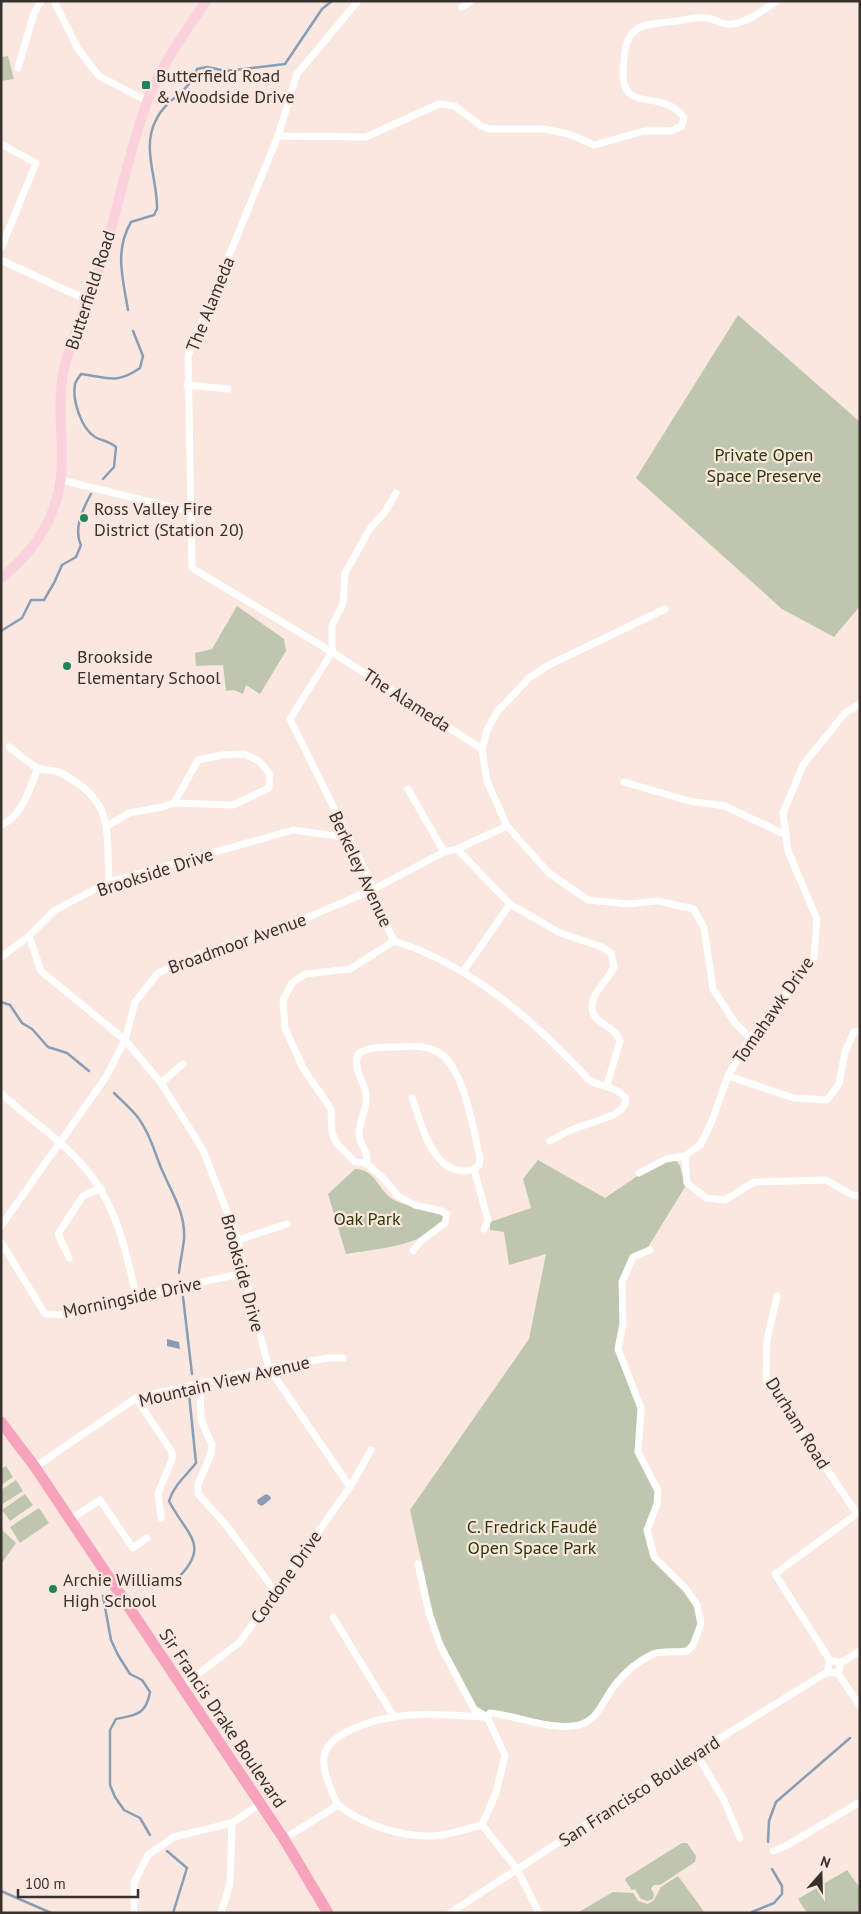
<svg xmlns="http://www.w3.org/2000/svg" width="861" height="1914" viewBox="0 0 861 1914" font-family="'PT Sans',sans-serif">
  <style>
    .green { fill: #bec7ad }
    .water { fill: #889db6 }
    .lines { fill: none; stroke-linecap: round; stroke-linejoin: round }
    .stream { stroke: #889db6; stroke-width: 2.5 }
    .street { stroke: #fff; stroke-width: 7 }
    .secondary { stroke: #fcd1de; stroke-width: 10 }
    .primary { stroke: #f8a3bd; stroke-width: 11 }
    .poi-dot { fill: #1f835c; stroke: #fae7df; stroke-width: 2 }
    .labels { text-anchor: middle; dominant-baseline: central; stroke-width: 4.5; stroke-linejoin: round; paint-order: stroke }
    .poi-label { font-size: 18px; fill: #38312e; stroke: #fae7df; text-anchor: start }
    .street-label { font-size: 18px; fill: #38312e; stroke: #fae7df }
    .park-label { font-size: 18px; fill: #2e3b07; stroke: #fae7df }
  </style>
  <rect width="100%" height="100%" fill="#fae7df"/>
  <g class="green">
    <path d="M8,56L14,79L1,81V57Z"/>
    <path d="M738,315L860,422V606L834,637L782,609L636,478Z"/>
    <path d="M237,606L284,639L286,651L260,694L246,685L243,694L234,690L226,691L223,665L196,666L195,653L212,649Z"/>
    <path d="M538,1160L605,1198L655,1164L676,1160L680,1166L685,1187L645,1252L632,1258L626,1268L619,1342L639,1398L638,1452L658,1491L647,1530L654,1557L697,1605L701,1624L687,1651L655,1653L625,1673L602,1708L574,1726L490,1713L487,1717L474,1709L440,1645L410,1510L529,1339L546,1254L509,1265L504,1232L490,1230V1222L531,1208L523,1179Z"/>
    <path d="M355,1169C376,1169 378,1191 394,1200C406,1207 432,1210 447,1214C430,1247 378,1248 346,1254L328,1194Z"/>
    <path d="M6,1466L13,1477L1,1485V1469Z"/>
    <path d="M16,1480L23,1491L1,1505V1490Z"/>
    <path d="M25,1494L33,1505L10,1521L2,1510Z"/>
    <path d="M39,1508L49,1523L20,1543L10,1527Z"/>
    <path d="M1,1529L16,1543L1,1564Z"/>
    <path d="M682,1843H687L696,1856L695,1862L660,1885H654L651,1888L654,1894L653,1899L648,1901L641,1899L635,1889L632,1890L625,1880L626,1878Z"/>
    <path d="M847,1870L860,1888V1913H807L798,1899Z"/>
    <path d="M678,1876L705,1913H577L613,1892L633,1893L638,1901L648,1904L654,1900L661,1887Z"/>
  </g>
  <g class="water">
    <path d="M167,1339L179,1342L180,1349L167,1346Z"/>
    <path d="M266,1494L270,1496L271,1499L262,1506L258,1504L257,1500Z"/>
  </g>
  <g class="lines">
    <g class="stream">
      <path d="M128,310C123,279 114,251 131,222L154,215L157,209C158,180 141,148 156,120C166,98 189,94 197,69L207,67L226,71L285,64L322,9L332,1"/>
      <path d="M103,479L114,467L116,447C109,441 102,441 95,437C81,428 72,400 75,384C76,381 79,377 81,374C107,377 116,385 140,368L143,356L133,331"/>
      <path d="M1,631L22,618L31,600H44L54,583L62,565L76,557L81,545C73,529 83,508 91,494"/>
      <path d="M1,1002L10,1005L22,1023L32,1029L48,1047L67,1053L89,1071"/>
      <path d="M114,1093C121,1100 129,1107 136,1115C149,1131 154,1151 162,1170C171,1191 186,1214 184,1239C183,1250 180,1261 179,1273"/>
      <path d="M183,1297L192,1374"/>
      <path d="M125,1577L176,1580C212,1545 187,1536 169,1501C174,1485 185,1477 196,1463L189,1394"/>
      <path d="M103,1596L111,1640L118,1655L130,1674L142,1680L150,1692C146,1715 136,1715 116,1719L110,1730V1785L115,1797L124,1810L140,1818L150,1835"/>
      <path d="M768,1842L769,1821L776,1802L850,1738"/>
      <path d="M167,1851L187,1868L173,1913"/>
      <path d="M1,1891L51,1913"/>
      <path d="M752,1912L774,1903L782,1894V1886L772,1869"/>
    </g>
    <g class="street">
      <path d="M54,1L78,49L99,76L147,101"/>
      <path d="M358,1L297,74L278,136L188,356L192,568L332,652L482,749"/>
      <path d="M462,7L471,1"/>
      <path d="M18,68L34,13L41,1"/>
      <path d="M278,136L366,137L439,104L455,106L481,126L490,129H544L569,134L594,145L644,131H671L682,126L684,117C664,94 642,105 629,93C621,84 623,70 624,60C626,22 646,25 677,21C686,20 698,16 707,18C716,19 723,26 733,24C749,21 764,10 777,1"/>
      <path d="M1,144L36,163L1,248"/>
      <path d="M1,260L89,301"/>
      <path d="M187,385L228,389"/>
      <path d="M61,480L192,512"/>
      <path d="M396,493L385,512L371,527L345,573L343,604L332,626V652L290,719L371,883L373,896L394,941C471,965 535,1021 588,1079C600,1088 612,1084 625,1097C631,1115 591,1122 579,1127C569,1130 559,1136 550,1141"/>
      <path d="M665,609L549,665L529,678L497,712L487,730L482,749L487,781L507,826L549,873L588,900L628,904L658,901L694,909L704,928L713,989L735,1023L750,1038"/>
      <path d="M9,747C18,753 27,762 37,768C43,771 52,769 59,772C115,800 106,828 109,882"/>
      <path d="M244,754L259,761L270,774L269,788L233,805L174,803L198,760L222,755Z"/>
      <path d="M624,782L689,801L725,806L786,835"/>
      <path d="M408,789L444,852"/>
      <path d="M1,825C23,816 29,789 38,768"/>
      <path d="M106,827L129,813L162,807L174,803"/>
      <path d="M457,849L510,904L560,933L602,947L611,953L614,967C608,981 594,990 592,1005C590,1024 616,1025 620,1041L607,1085"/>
      <path d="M29,936L41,971L125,1040L161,1083L203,1150L238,1240L244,1273L269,1368L350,1487"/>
      <path d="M1,957L29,936L55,910L109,882L293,830L337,836L345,834"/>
      <path d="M463,972L510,904"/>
      <path d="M728,1076L794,1098L827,1100L839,1084L845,1052L854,1032L860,1031"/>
      <path d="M161,1083L183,1064"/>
      <path d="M1,1093C25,1116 53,1134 76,1158C114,1197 125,1244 136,1296"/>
      <path d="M685,1156L701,1144L711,1123L728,1076L750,1038L814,958L817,919L788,851L783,813L803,765L845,713L860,704"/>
      <path d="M685,1156L687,1183L706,1198L725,1200L754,1182L826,1180L852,1195L860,1196"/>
      <path d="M366,1163C370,1153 359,1145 359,1134C359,1121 368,1108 366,1095C365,1081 352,1070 358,1054C370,1046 385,1047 399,1047C412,1046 424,1045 436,1051C464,1064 473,1130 480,1158L479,1165C474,1170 469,1171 462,1171C430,1168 421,1122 412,1098"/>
      <path d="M366,1163L355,1162L337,1144L332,1133L331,1109L303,1068L285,1028L283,1000L292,983L305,974L350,969L394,941"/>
      <path d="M366,1163L382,1177L398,1196L415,1205L441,1211L447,1214L445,1223L421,1241L413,1251"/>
      <path d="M474,1169L488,1220L484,1229"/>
      <path d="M639,1173L666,1159L685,1156"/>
      <path d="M1,1226L106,1077L125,1040L135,1002L158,973L196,956L299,921L372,890L444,852L457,849L507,826"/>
      <path d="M238,1240L287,1224"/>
      <path d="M1,1242L45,1314L69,1315L136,1296L244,1273"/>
      <path d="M69,1258L58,1234L83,1196L101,1188"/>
      <path d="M777,1296L767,1340L766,1379L857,1514"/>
      <path d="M200,1384L201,1420L212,1445L211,1454L198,1484V1494L226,1525L275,1591"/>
      <path d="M136,1398L172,1452V1460L158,1493L161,1518"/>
      <path d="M35,1467L136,1398L269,1368L329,1358H343"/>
      <path d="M69,1520L100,1500L133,1548L147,1538"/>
      <path d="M418,1564L429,1613L440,1645L474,1709L487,1717L505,1755L496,1793L482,1825L517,1869L539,1913"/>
      <path d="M333,1617L394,1717"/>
      <circle cx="834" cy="1667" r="6"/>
      <path d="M831,1662L775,1574L859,1512"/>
      <path d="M839,1664L860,1651"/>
      <path d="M837,1672L860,1706"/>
      <path d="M181,1687L240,1642L350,1487L371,1450"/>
      <path d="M487,1717L490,1713C517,1716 547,1729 573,1726C598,1724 602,1701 615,1685C625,1672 638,1661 653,1654C662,1650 677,1653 687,1651L693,1645L701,1624L697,1605L686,1589L654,1557L647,1530L657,1504L658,1491L638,1452L641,1408L618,1349L623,1324L622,1282L633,1257L650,1250"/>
      <path d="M696,1753L724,1800L740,1838"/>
      <path d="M338,1805C364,1825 400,1837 433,1836C449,1835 467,1829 482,1825"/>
      <path d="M284,1839L338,1805C332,1793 322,1771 324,1757C327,1733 373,1720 394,1717C422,1712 457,1716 486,1717"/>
      <path d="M773,1851L786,1846L860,1802"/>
      <path d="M134,1913V1883L148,1855L174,1837L232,1823L260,1804"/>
      <path d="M221,1913L230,1884L232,1823"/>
      <path d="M450,1913L696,1753L829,1671"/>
    </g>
    <path class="secondary" d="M1,578C39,548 62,508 62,459C62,426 57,396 65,365C75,327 92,292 104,254C119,204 129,151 147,102C160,66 185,33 206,1"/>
    <path class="primary" d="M1,1422L35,1467L284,1839L328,1913"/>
  </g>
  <g class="poi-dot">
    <rect x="141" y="80" width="10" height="10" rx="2.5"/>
    <circle cx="84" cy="518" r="5"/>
    <circle cx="67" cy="666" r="5"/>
    <circle cx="53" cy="1589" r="5"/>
  </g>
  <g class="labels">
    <g class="poi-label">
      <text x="156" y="75">Butterfield Road<tspan x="156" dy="21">&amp; Woodside Drive</tspan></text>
      <text x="94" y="508">Ross Valley Fire<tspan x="94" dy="21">District (Station 20)</tspan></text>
      <text x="77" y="656">Brookside<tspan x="77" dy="21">Elementary School</tspan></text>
      <text x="63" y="1579">Archie Williams<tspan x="63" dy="21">High School</tspan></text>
    </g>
    <g class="street-label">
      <text transform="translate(90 290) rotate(-72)">Butterfield Road</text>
      <text transform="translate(210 304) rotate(-68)">The Alameda</text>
      <text transform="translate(407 700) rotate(33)">The Alameda</text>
      <text transform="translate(361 869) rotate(65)">Berkeley Avenue</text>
      <text transform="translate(155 872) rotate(-18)">Brookside Drive</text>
      <text transform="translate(237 943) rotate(-20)">Broadmoor Avenue</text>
      <text transform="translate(773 1010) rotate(-55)">Tomahawk Drive</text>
      <text transform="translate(243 1273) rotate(75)">Brookside Drive</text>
      <text transform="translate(132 1297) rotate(-12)">Morningside Drive</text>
      <text transform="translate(224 1381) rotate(-13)">Mountain View Avenue</text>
      <text transform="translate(798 1423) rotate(58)">Durham Road</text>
      <text transform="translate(286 1577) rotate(-55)">Cordone Drive</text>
      <text transform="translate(223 1718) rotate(56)">Sir Francis Drake Boulevard</text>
      <text transform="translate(639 1791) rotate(-33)">San Francisco Boulevard</text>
    </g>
    <g class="park-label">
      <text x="764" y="454">Private Open<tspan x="764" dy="21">Space Preserve</tspan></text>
      <text x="367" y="1218">Oak Park</text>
      <text x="532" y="1526">C. Fredrick Faudé<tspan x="532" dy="21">Open Space Park</tspan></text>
    </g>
  </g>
  <rect width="861" height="1914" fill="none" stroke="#38312e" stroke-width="5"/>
  <g transform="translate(821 1874) rotate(20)" stroke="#fae7df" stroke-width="4" paint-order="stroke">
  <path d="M0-4L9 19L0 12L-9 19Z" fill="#38312e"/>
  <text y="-8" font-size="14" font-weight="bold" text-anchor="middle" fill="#38312e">N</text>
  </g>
  <path d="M18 1889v8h120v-8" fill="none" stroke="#38312e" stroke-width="2.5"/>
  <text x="25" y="1889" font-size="15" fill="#38312e" stroke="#fae7df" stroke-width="4" paint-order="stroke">100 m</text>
</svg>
